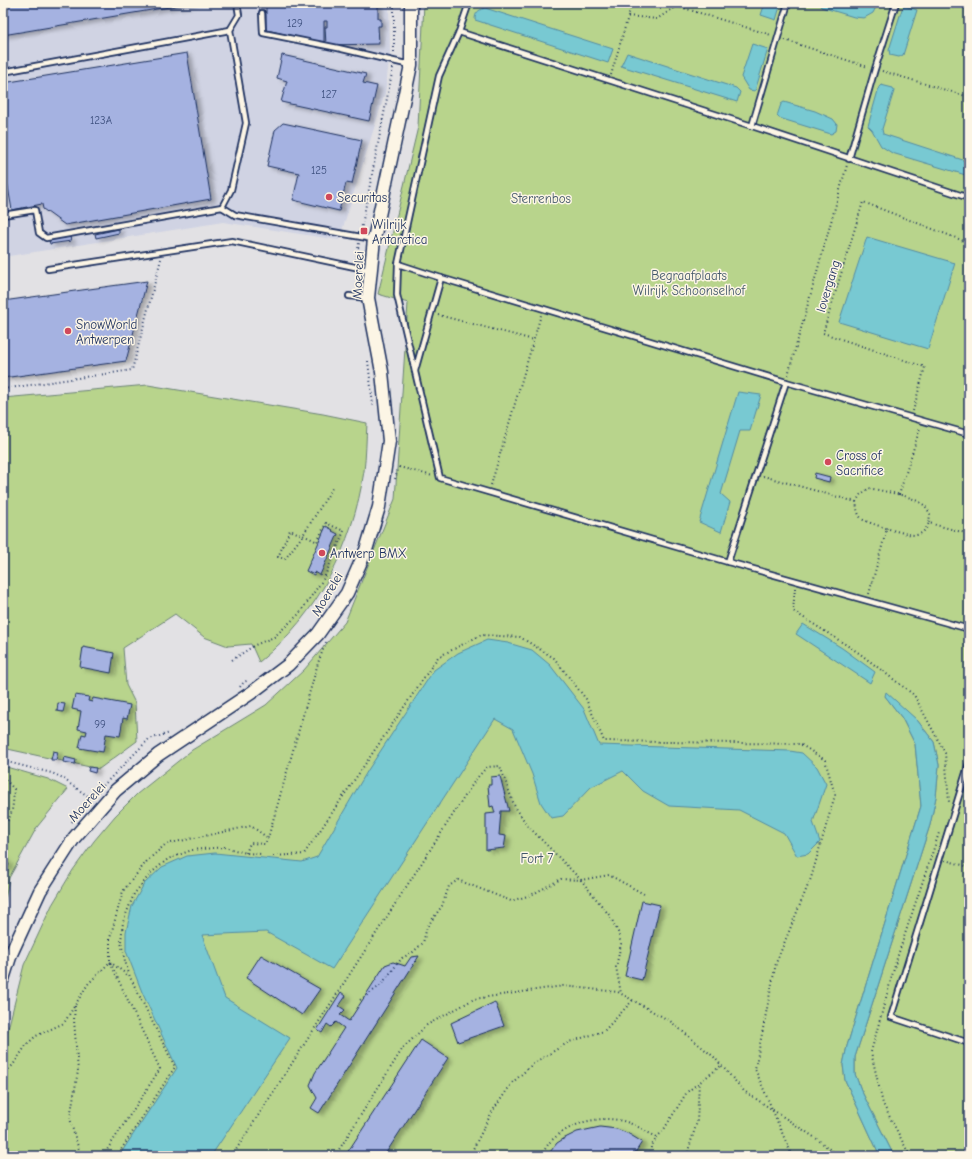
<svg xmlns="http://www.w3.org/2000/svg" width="972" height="1159" viewBox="0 0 972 1159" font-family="'Comic Neue',sans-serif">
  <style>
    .built { fill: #d0d3e3 }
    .green { fill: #b8d48c; stroke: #6a8275 }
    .water { fill: #78c9d2; stroke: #538ba4 }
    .building { fill: #a5b2e1; stroke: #1b2f5e; filter: url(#shadow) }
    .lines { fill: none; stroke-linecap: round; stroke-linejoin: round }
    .lane-casing { stroke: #1b2f5e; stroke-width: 8 }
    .secondary-casing { stroke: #1b2f5e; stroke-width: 15 }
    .path { stroke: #1b2f5e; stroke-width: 2; stroke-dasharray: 1 3; stroke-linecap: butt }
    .lane { stroke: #fcf5e5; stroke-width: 4.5 }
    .secondary { stroke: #fcf5e5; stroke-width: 12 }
    .poi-dot { fill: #d1495b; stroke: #fcf5e5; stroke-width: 1.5 }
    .labels { text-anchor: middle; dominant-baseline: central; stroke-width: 3; stroke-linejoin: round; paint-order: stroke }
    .number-label { font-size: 11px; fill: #3e507f }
    .poi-label { font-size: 13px; fill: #1b2f5e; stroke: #fcf5e5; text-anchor: start }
    .park-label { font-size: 13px; fill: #42586a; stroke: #fcf5e5 }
    .street-label { font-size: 13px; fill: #1b2f5e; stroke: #fcf5e5 }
  </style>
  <defs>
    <filter id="shadow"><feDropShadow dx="4.5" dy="2.5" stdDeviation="2" flood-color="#0004"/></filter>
  </defs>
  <rect width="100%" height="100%" fill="#e2e1e4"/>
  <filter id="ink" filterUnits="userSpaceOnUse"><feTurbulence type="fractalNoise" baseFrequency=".025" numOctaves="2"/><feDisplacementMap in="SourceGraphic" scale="8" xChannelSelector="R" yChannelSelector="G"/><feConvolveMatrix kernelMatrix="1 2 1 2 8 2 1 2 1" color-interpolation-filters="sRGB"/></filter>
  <g filter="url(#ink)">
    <path class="built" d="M3,3H389L390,53L385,93L339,240L223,222L3,257Z"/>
    <g class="green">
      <path d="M424,3H969V1156H894L861,1090L855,1074V1057L930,825L936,797L939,765L934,742L917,720L885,696L902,718L915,744L921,806L847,1046L843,1065L845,1080L880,1156H3V1049L24,965L52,905L73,870L94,841L115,816L137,794L192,750L266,705L304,670L345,622L395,499L408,303L378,294L418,127Z"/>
      <path d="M148,385L323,414L367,423C366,439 366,456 364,471C353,545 318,615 259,662L251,644L228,646L204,637L175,614L123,648L126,685L135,703L137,741L99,769L3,748V398Z"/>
      <path d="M3,766L48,779L68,789L37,827L9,878L3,912Z"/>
    </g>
    <g class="water">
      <path d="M765,3H781L776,20L761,15Z"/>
      <path d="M818,3H878L873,13L864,18L854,17L821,7Z"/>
      <path d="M905,6L917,10L903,55L899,57L890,55L889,50L902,9Z"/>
      <path d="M485,8L613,49L608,63L475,20C475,13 478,10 485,8Z"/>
      <path d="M752,44L768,49L755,91L749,90L741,77Z"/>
      <path d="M627,53L736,88L740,92L737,102L621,66Z"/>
      <path d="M881,85L893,88L894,91L882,129L883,134L969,162V176L892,153L881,146L872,130L868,126L879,87Z"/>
      <path d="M784,102L815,111L833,119L837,124L836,131L831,134L779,118L777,116L781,104Z"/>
      <path d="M867,237L955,263L928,349L839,322Z"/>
      <path d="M738,392L761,395L750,431H740L721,494L730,502L721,532L699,522Z"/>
      <path d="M803,624L842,648L875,672L870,683L796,634Z"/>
      <path d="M487,640L508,643L532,650L550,665L584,709L599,745L790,751L802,753L817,767L826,784L813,822L820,842L808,854L797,856L784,833L739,810L669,806L643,791L623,771L591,787L563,816L551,818L541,803L532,774L513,729L495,719L332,969L266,932L202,935L225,998L290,1038L211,1156H119L177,1068L142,992L126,951V932L132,906L144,884L162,867L187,856L215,853L302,862L317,857L368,770L434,670L458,653Z"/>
      <path d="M886,692L917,720L934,742L939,765L936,797L930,825L855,1057V1074L861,1090L894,1156H880L845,1080L843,1065L847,1046L921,806L915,744L902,718L885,696Z"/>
    </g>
    <g class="building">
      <path d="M3,3H193L3,35Z"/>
      <path d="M266,3H378V4L266,6Z"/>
      <path d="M378,4V19H381V26H378L379,44L326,45L325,27H327V21H324V43L271,31H266V6Z"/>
      <path d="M187,53L211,199L65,225L43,209L42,204L12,210L3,158V83Z"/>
      <path d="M282,55L366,74L363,83L377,86L369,121L281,102L287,81L277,78Z"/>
      <path d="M283,123L362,140L352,184L346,183L339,211L293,200L299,173L267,166L275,130Z"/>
      <path d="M119,229V233L96,238L95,234Z"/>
      <path d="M70,237L71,241L50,244L49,240Z"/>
      <path d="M147,281L126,361L3,378V301Z"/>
      <path d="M815,473L830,477L829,482L814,478Z"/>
      <path d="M326,526L333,530L332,531L338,534L320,575L315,572L314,575L306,571Z"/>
      <path d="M83,647L114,653L111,673L80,667Z"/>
      <path d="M75,695L89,697L88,701L92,702L93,698L130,705L127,719L123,718L120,736L106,734L103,752L79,748L82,734L86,735L87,731L78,729L81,711L72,709Z"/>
      <path d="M58,703L65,704L63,712L57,711Z"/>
      <path d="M53,751L58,752L56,760H51Z"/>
      <path d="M64,757L76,760L75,764L63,762Z"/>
      <path d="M89,767L96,768L95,773L88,771Z"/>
      <path d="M500,776L509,811H501L499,835L506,836L504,848L486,850V814L495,813L493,806L490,807L488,785H491V777Z"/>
      <path d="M3,857L9,865L3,869Z"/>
      <path d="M642,901L660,905L642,980L625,976Z"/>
      <path d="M261,955L320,989L302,1015L246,978Z"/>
      <path d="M419,956L319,1113L311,1108L317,1098L310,1085L315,1073L344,1028L336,1022L331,1027L327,1024L322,1033L317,1030L341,992L346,996L339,1006L345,1010L340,1015L349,1021L385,965L393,962L405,966L411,957Z"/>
      <path d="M495,1002L504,1026L458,1042L451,1023Z"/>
      <path d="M421,1040L448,1058L384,1156H345Z"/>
      <path d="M600,1127L617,1129L629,1134L642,1142L633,1156H547L557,1143L565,1138L577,1132Z"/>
    </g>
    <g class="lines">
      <g class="lane-casing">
        <g id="lane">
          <path d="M469,3L459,32L439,76L398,264L397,295L440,478L728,562L969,629"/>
          <path d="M788,3L752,126L969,198"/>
          <path d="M262,13L263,33L338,48L410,65"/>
          <path d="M459,32L752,126"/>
          <path d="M3,72L230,30"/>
          <path d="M849,159L875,69L896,3"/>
          <path d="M222,207L231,190L246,123L230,30L239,15L237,3"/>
          <path d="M3,215L35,210L39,233L46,238L222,207L235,215L373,239"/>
          <path d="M398,264L441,278L786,382L969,434"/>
          <path d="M48,269L232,241L369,270"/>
          <path d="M349,296L367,298"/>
          <path d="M415,371L441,278"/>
          <path d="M728,562L786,382"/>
          <path d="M969,763L891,1017L969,1043"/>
        </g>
      </g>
      <g class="secondary-casing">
        <path id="secondary" d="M3,979L11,954L40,891L74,838L115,791L158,755L251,693L288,665L318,634L347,593L366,550L379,507L389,441L382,372L368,298L374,239L411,65V3"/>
      </g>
      <g class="path">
        <path d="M394,3V54"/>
        <path d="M677,6L771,35"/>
        <path d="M628,16L657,19L677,6L676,3"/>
        <path d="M785,40L868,67"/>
        <path d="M882,71L969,97"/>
        <path d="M611,75L632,3"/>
        <path d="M361,230L393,68"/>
        <path d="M356,260L359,243"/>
        <path d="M438,315L534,340"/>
        <path d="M368,361L373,405"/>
        <path d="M788,375L847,165"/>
        <path d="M3,389L132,370L161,259"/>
        <path d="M913,411L925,367L823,333L863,202L969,243V242"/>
        <path d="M399,467L433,476"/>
        <path d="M763,476L856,502C857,508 857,514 862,519C867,523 910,536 916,535C923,534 926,529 929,523L969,534"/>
        <path d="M395,479L399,467"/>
        <path d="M491,485L541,315"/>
        <path d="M899,495L920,428"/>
        <path d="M856,502L860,495L869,488C885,492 913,495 925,506C927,508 929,512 930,514L929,523"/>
        <path d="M795,588L793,611L859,653L914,695L945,753L949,802"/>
        <path d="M869,594L887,528"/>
        <path d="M232,660L255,645L274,637L299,614L324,578L344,531L326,523L317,542C309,537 299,534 290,530L278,557L285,559L303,535L333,487"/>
        <path d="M240,687L244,682L249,680"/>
        <path d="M3,761L52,773L63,778L70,784L91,798"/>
        <path d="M3,777L14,789C13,802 14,816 3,826"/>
        <path d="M72,822L81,808L149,739L170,733"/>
        <path d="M246,853L250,843L265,844L268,838L318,663L326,642"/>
        <path d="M273,856L304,854L438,657L481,635L520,637L554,658L586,699L604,741L800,744L825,760L835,795L811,878L776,963L755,1069L792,1156"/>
        <path d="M945,860L969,867"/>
        <path d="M110,962L129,976"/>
        <path d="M360,1000L380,986L402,958L413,952L423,943L427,927L442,906L449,886L458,880L511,901L531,895L561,879L581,880L610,916L618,932L621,944L616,967L621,993"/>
        <path d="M75,1006L74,1020L78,1071L70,1118L74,1134L81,1156"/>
        <path d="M3,1075L13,1065L27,1044L36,1036L64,1023L88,984L110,962"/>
        <path d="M103,1156L160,1069L110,962V938L123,891L147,861L166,844L251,826L268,838"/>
        <path d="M117,1156L175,1067L130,977L125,961L121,942L123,922L134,894L151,873L168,859L192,850L224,847L246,853L262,854"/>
        <path d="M232,1156L476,779L487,767L500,766L514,805L527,825L581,880L609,875L644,894"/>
        <path d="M335,1156L403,1048L427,1025L474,999L563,986L618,992L670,1021L714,1057L744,1091L817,1139L838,1156"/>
        <path d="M472,1156L473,1149L492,1112L512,1083L534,1063L569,1042L604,1031L633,1000"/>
        <path d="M541,1156C544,1151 547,1145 551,1141C570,1123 598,1115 623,1121C635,1124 646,1132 657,1137"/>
        <path d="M650,1156L651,1147L657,1137L663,1131L687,1092L722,1065"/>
        <path d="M689,1156L688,1151L697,1122L699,1083"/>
        <path d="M910,1156L883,1104L871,1052L897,958L939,833"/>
      </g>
      <use href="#lane" class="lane"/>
      <use href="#secondary" class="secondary"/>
    </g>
  </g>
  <g class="poi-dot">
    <circle cx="329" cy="197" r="4"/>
    <rect x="360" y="227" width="8" height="8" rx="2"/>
    <circle cx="68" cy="331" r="4"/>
    <circle cx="828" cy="462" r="4"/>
    <circle cx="322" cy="553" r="4"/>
  </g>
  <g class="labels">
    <g class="number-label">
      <text x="295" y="23">129</text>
      <text x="329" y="94">127</text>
      <text x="101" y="120">123A</text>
      <text x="319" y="170">125</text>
      <text x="100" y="724">99</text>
    </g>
    <g class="poi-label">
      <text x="337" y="197">Securitas</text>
      <text x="372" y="224">Wilrijk<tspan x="372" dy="15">Antarctica</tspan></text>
      <text x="76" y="324">SnowWorld<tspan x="76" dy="15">Antwerpen</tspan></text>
      <text x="836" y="455">Cross of<tspan x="836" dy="15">Sacrifice</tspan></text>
      <text x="330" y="553">Antwerp BMX</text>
    </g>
    <g class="park-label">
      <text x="541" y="198">Sterrenbos</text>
      <text x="689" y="275">Begraafplaats<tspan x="689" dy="15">Wilrijk Schoonselhof</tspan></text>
      <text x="537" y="858">Fort 7</text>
    </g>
    <g class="street-label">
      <text transform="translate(358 275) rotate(-87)">Moerelei</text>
      <text transform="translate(828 286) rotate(-73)">lovergang</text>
      <text transform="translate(327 594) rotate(-59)">Moerelei</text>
      <text transform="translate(87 802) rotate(-48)">Moerelei</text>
    </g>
  </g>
  <rect width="972" height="1159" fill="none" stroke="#fcf5e5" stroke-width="16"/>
  <rect x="8" y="8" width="956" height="1143" fill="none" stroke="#1b2f5e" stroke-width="1.5" filter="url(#ink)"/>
</svg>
